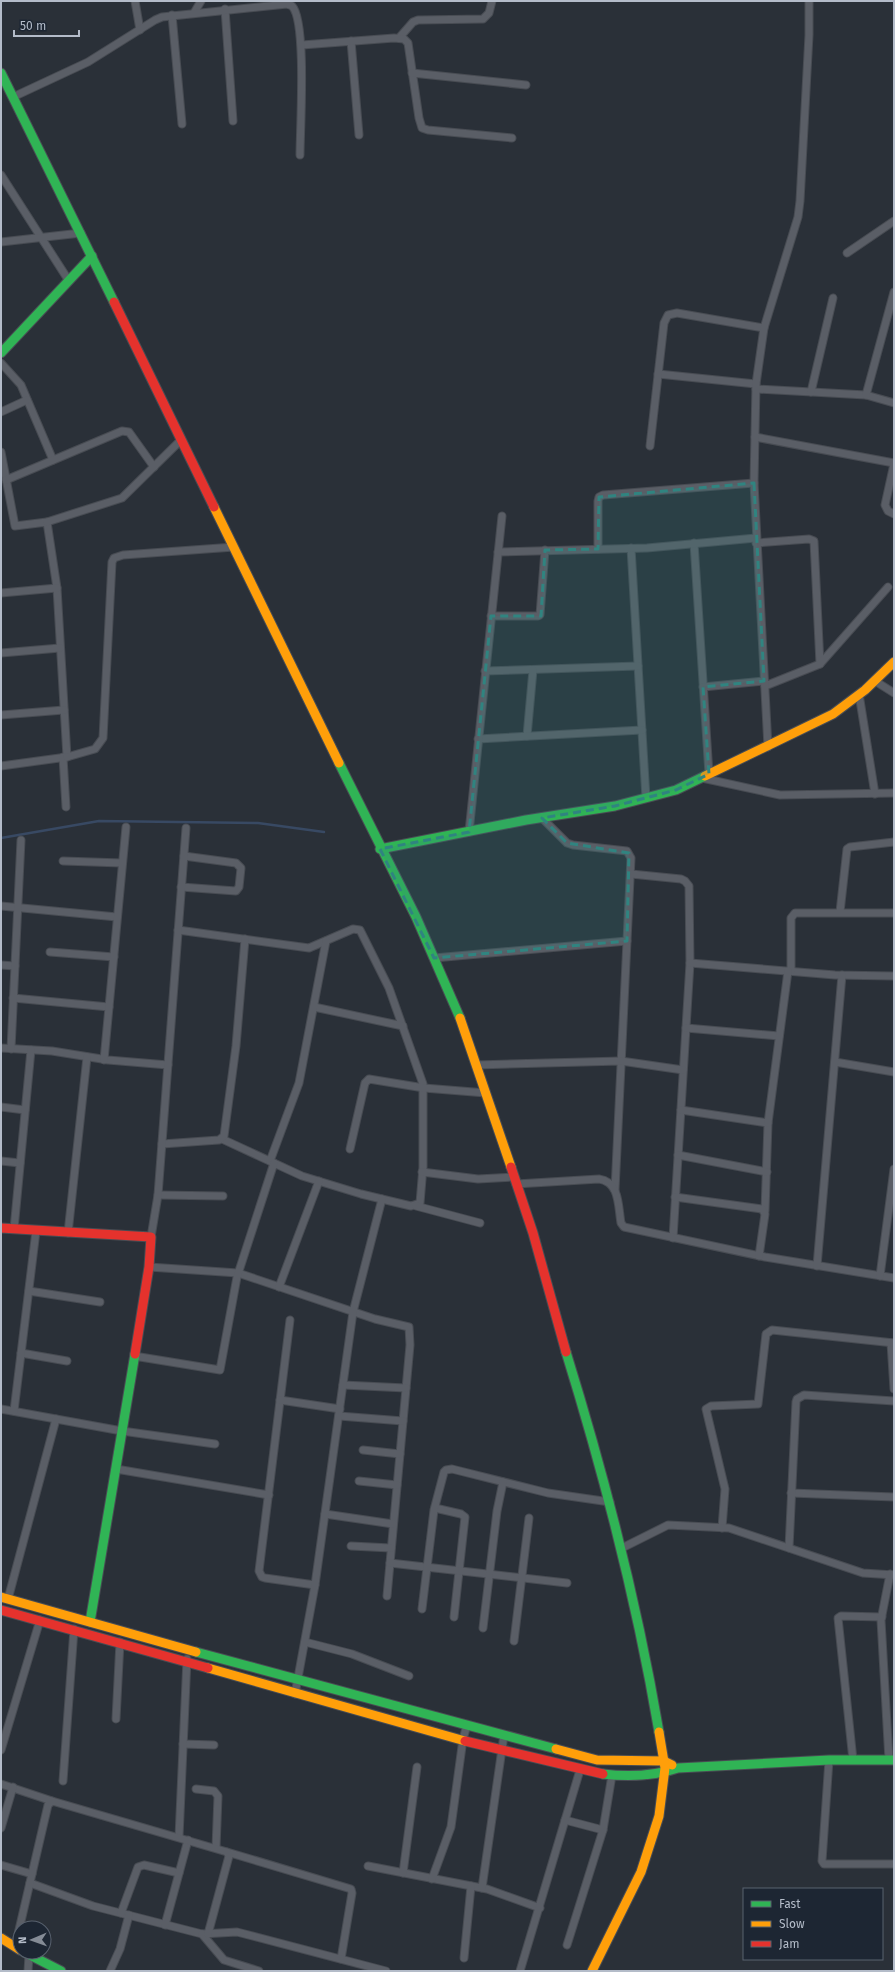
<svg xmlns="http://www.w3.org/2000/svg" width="895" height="1972" viewBox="0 0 895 1972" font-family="'Fira Sans',sans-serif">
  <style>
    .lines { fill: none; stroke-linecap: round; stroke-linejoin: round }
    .stream { stroke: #384963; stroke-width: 2.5 }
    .street-casing { stroke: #484c53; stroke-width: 9 }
    .fast-casing { stroke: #484c53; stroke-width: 11 }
    .slow-casing { stroke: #484c53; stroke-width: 11 }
    .jam-casing { stroke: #484c53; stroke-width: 11 }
    .street { stroke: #5a5e66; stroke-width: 7 }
    .fast { stroke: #30b455; stroke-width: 9 }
    .slow { stroke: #ff9f0a; stroke-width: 9 }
    .jam { stroke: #e5322d; stroke-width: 9 }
    .marked { fill: #308480; fill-opacity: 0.2; stroke: #308480; stroke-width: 3; stroke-dasharray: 8 5; stroke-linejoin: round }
  </style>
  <rect width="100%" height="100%" fill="#2a3038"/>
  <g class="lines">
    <path class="stream" d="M1,838L99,821L258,823L324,832"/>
    <g class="street-casing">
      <g id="street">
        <path d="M135,1L140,30"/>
        <path d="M225,9L233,121"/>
        <path d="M194,13L201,1"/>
        <path d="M172,15L182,124"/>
        <path d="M399,38L413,22L418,20L483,19L489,13L492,1"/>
        <path d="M351,41L359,135"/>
        <path d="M302,45L394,38L404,39L408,43L419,118L422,128L428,130L512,138"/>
        <path d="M412,73L526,85"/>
        <path d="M13,97L88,62L155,20L162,17L287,4C288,5 291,5 292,6C307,21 300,130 300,155"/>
        <path d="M1,175L69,281"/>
        <path d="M1,242L81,233"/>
        <path d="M847,253L894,221"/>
        <path d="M1,363L21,385L53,460"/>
        <path d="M658,374L756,384"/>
        <path d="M756,389L866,395L894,403"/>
        <path d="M811,392L833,298"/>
        <path d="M866,395L894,292"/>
        <path d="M1,412L27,400"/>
        <path d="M755,437L894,463"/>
        <path d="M650,446L664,323L668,315L677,313L764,328"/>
        <path d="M1,452L15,526L47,522L57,588L67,757L1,766"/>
        <path d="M894,464L885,505L888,511L894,514"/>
        <path d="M6,480L122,431L129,432L154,467"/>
        <path d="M47,522L122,498L181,440"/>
        <path d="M694,543L709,774"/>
        <path d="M756,543L809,539L814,541L820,664"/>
        <path d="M631,548L646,798"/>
        <path d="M598,549V501L599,497L603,495L754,483"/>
        <path d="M498,552L647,548L756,538"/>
        <path d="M1,593L57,588"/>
        <path d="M491,616H538L540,615L545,550"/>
        <path d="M1,653L60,648"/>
        <path d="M485,671L638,666"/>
        <path d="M875,681L894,693"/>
        <path d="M765,686L820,664L888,587"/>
        <path d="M703,687L764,681"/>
        <path d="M859,694L875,794"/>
        <path d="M1,715L64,710"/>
        <path d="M527,736L533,670"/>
        <path d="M478,739L642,730"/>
        <path d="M768,747L754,483L756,384L764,328L798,217L800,201L809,35V1"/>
        <path d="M63,757L66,807"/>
        <path d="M67,757L95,749L103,738L112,562L114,558L123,555L234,547"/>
        <path d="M702,778L780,795L894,793"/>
        <path d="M542,818L567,843L573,845L627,851L631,858L615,1190"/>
        <path d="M469,832L502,516"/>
        <path d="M63,861L122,863"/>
        <path d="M631,874L681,879L685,881L689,886L690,963L673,1238"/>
        <path d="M181,887L236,891L239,887L241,868L236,863L184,856"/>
        <path d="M1,906L117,917"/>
        <path d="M840,912L847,849L850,847L894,842"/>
        <path d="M178,930L309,948L353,929L360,930L389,988L423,1084V1167L420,1203L411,1206L361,1194L302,1176L222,1139"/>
        <path d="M50,952L114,957"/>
        <path d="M434,958L627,941"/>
        <path d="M690,963L835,975L894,976"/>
        <path d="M1,965L15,966"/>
        <path d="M791,971V918L795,913H894"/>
        <path d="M13,998L109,1007"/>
        <path d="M314,1007L403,1026"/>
        <path d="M686,1028L779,1036"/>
        <path d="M1,1048L52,1051L108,1060L168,1065"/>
        <path d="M11,1049L21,840"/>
        <path d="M104,1060L126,827"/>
        <path d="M835,1062L894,1072"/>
        <path d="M476,1065L621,1061L683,1070"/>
        <path d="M1,1107L25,1110"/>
        <path d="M681,1110L768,1123L765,1211"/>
        <path d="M768,1123L788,971"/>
        <path d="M162,1144L219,1140L224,1136L236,1046L245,939"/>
        <path d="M350,1149L365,1083L369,1079L424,1088L486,1093"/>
        <path d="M678,1155L767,1172"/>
        <path d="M1,1161L20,1163"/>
        <path d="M270,1161L299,1083L326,941"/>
        <path d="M422,1172L478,1179L514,1177"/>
        <path d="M516,1184L599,1179C620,1182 618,1206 621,1223L624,1227L765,1257L894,1278"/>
        <path d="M158,1195L223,1196"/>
        <path d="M675,1197L762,1209L765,1214L759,1256"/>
        <path d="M416,1206L480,1223"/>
        <path d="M14,1229L31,1050"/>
        <path d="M68,1233L87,1057"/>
        <path d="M151,1237L158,1195L186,828"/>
        <path d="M817,1266L842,975"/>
        <path d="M149,1267L238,1273L375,1319L409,1327L410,1345L387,1596"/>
        <path d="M880,1276L894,1169"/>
        <path d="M279,1287L319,1181"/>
        <path d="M29,1291L100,1302"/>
        <path d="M290,1320L259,1571L262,1577L265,1578L315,1585"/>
        <path d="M891,1343L894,1389"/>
        <path d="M21,1353L67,1361"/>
        <path d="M134,1356L220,1370L237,1277L274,1163"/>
        <path d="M343,1385L406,1388"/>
        <path d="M280,1400L340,1409"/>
        <path d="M1,1409L122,1431L215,1444"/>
        <path d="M14,1411L36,1231"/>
        <path d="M339,1416L403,1421"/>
        <path d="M363,1450L400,1454"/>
        <path d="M116,1469L269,1495"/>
        <path d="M359,1481L397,1485"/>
        <path d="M791,1493L894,1497"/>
        <path d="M435,1508L461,1514L465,1517L454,1617"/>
        <path d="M325,1514L393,1524"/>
        <path d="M722,1528L725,1489L706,1409L711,1406L758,1404L766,1334L772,1330L894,1343"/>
        <path d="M351,1546L391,1548"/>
        <path d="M622,1548L668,1525L729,1528L863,1573L894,1575"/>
        <path d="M789,1548L796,1402L797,1399L804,1395L894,1401"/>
        <path d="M390,1563L567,1583"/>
        <path d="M8,1599L56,1419"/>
        <path d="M422,1609L434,1510L444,1472L446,1470L452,1469L548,1493L610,1502"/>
        <path d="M483,1628L497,1511L503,1482"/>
        <path d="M514,1641L529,1518"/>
        <path d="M305,1642L352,1654L409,1676"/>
        <path d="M295,1694L315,1585L353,1312L382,1199"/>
        <path d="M116,1719L120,1642"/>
        <path d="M183,1744L214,1745"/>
        <path d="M1,1750L40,1620"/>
        <path d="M829,1760L822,1861L824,1864H894"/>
        <path d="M853,1760L838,1618L841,1616L882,1617"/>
        <path d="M889,1760L881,1620L890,1574"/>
        <path d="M63,1781L74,1629"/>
        <path d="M1,1784L52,1801"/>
        <path d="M196,1789L214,1791L218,1796L216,1848"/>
        <path d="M565,1820L603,1830"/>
        <path d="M1,1828L13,1787"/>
        <path d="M179,1837L187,1659"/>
        <path d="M227,1852L351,1889L352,1893L341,1959"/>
        <path d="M1,1865L32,1874"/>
        <path d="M368,1866L487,1889L540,1908"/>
        <path d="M403,1873L417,1767"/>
        <path d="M432,1879L451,1827L463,1739L467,1725"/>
        <path d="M30,1883L93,1906L202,1934L237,1932L386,1971"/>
        <path d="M482,1888L504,1735"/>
        <path d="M121,1913L138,1867L144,1865L179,1873"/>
        <path d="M165,1925L188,1840"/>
        <path d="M202,1934L224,1960L259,1971"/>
        <path d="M567,1945L603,1830L612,1775"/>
        <path d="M15,1947L48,1805L52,1801L227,1852L229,1856L208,1934"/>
        <path d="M464,1958L471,1886"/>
        <path d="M28,1971L29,1955"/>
        <path d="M110,1971L120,1949L129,1915"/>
        <path d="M520,1971L580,1770"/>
      </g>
    </g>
    <g class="fast-casing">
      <g id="fast">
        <path d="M1,73L114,302"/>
        <path d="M1,353L92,256"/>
        <path d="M339,763L416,917L460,1018"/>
        <path d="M380,849L526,820L615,806L676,790L705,776"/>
        <path d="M566,1352C605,1478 637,1602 659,1732"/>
        <path d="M90,1622L135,1354"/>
        <path d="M196,1652L556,1749"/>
        <path d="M603,1774C628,1777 654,1776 678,1768L829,1760H894"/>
        <path d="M24,1952L61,1971"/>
      </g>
    </g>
    <g class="slow-casing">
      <g id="slow">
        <path d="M214,507L339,763"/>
        <path d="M705,776L833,714L865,690L894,662"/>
        <path d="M460,1018L511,1167"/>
        <path d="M1,1597L196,1652"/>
        <path d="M208,1668L465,1741"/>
        <path d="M556,1749L597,1760L664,1761L672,1765"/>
        <path d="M1,1938L20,1950"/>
        <path d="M592,1971L641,1872L659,1816L665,1768L659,1732"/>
      </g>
    </g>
    <g class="jam-casing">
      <g id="jam">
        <path d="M114,302L214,507"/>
        <path d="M511,1167L533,1233L566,1352"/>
        <path d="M1,1228L151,1237L149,1267L135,1354"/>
        <path d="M1,1610L208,1668"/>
        <path d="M465,1741L603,1774"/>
      </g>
    </g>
    <use href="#street" class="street"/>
    <use href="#fast" class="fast"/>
    <use href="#slow" class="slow"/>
    <use href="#jam" class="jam"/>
  </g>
  <path class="marked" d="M754,483L764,681L703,687L709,774L676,790L615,806L542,818L567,843L629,853L627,941L434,958L380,849L469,832L491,616H541L545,550L598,549L599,497Z"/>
  <rect width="895" height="1972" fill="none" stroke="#b4bcc9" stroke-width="4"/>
  <rect x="743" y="1888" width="140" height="72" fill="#1d2633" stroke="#59626f"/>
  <rect x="751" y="1901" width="20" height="6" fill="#30b455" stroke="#59626f"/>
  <text x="779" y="1908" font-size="12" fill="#b4bcc9">Fast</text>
  <rect x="751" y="1921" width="20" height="6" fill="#ff9f0a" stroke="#59626f"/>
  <text x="779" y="1928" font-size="12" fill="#b4bcc9">Slow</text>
  <rect x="751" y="1941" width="20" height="6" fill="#e5322d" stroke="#59626f"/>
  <text x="779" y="1948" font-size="12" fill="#b4bcc9">Jam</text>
  <g transform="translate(32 1940) rotate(268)"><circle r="19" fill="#1d2633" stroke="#59626f"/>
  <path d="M0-3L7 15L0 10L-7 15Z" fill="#848b96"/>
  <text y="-6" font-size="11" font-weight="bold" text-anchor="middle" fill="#b4bcc9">N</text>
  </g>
  <path d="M14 30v6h65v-6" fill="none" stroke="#b4bcc9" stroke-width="2"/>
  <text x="20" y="30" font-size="12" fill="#b4bcc9" stroke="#1d2633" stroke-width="3" paint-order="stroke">50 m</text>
</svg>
